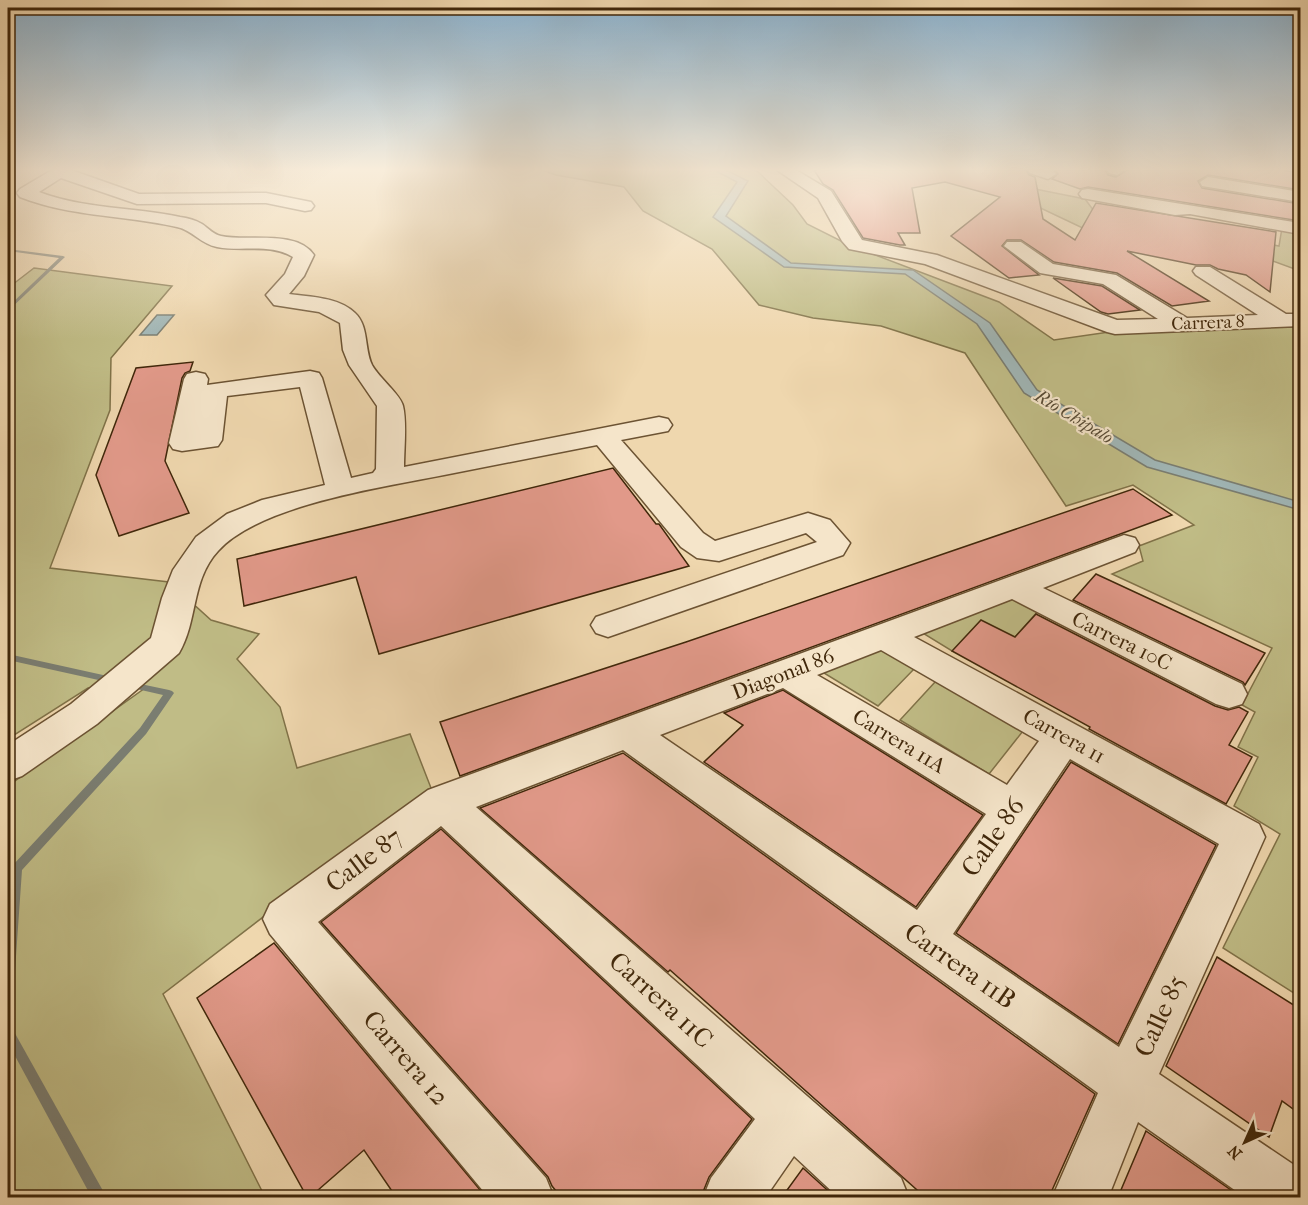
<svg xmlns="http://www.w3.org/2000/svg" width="1308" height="1205" viewBox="0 0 1308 1205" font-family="'IM FELL French Canon',serif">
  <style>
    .green { fill: #c0bc86; stroke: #807248; stroke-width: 1.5 }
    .water { fill: #a0b6b6; stroke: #7a7d71; stroke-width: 1.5 }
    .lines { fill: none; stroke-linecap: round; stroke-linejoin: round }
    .stream { fill: #7a7d71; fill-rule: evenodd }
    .building { fill: #e19989; stroke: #40270a; stroke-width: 1.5 }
    .minor-casing { stroke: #6c5333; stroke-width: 3 }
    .minor { fill: #f5e5ca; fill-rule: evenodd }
    .labels { text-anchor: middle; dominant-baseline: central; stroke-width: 4.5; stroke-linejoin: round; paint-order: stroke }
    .far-street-label { font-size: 18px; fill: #40270a; stroke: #f5e5ca }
    .far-water-label { font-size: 18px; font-style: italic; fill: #584b35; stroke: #f5e5ca }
    .street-label { font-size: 21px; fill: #40270a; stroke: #f5e5ca }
    .near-street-label { font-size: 26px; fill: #40270a; stroke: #f5e5ca }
  </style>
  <rect width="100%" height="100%" fill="#efd7ae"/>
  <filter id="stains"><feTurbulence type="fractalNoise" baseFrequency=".00333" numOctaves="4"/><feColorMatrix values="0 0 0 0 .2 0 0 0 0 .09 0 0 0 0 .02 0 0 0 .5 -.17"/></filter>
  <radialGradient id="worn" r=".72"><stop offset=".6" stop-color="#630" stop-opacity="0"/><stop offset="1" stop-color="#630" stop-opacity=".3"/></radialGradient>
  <g class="green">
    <path d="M542,170H756L793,205L807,224L849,245L999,302L1054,340L1137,328L1300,327V997L1223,948L1280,834L1234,806L1258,757L1238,747L1255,712L1242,705L1272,648L1112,574L1143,561L1139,546L1194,525L1133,485L1066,506L965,353L881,326L813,318L759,305L712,249L643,211L624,187L556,175Z"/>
    <path d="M1020,186L1085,199L1094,211L1279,246L1282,228L1300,232V271L1273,261L1262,265L1108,240L1013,195Z"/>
    <path d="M34,268L172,286L111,358L110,410L50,568L169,582L211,620L259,634L237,659L280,707L297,768L410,734L431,788L163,994L265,1197H8V786L145,688H88L8,739V288Z"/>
    <path d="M1016,598L1040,609L1015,637L952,651L921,632Z"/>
    <path d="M885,649L916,667L878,706L819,670Z"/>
    <path d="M936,681L1023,731L989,774L900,720Z"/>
  </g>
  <g class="water">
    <path d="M714,170H726L748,181L726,216L791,263L913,270L990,323L1037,390L1155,460L1300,502V510L1147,467L1024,393L977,324L905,274L784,267L713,217L737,182Z"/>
    <path d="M157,315H174L157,335H140Z"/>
  </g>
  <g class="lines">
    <g class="stream">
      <path d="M8,249L63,256L65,257L8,311V307L59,258L8,251Z"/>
      <path d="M8,654L112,677L115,678L117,680L115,682L112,683L8,660Z"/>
      <path d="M131,682L169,690L172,691L174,693L146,734L22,870L14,985L12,989L8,991V918L12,868L13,865L140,728L163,695L128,687L126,685L128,683Z"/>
      <path d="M8,1026L12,1028L107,1198H92L8,1043Z"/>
    </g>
  </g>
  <g class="building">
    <path d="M814,170H1026L1029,175L1035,177L1043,219L1075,240L1096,203L1276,232L1270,292L1246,275L1218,269L1210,265H1196L1127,251L1209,301L1172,306L1117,273L1054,262L1021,240H1007L1002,246L1039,275L1009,278L951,236L1000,197L945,182L912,188L920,233H898L905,245H900L863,238L833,190L823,184Z"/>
    <path d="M1055,170H1105L1108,175L1116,177L1127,170H1282L1300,173V190L1208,175L1198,181L1202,188L1300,204V221L1088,187L1080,189L1052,179L1058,174Z"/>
    <path d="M1053,278L1102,286L1140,310L1108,314L1101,312Z"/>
    <path d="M193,362L190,371L185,373L182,378L165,461L189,513L119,536L96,475L136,368Z"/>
    <path d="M613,468L656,524H659L689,566L379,654L356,577L244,606L237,559Z"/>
    <path d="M1133,489L1172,515L460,776L440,722L686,642Z"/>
    <path d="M1096,574L1167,607L1265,653L1245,685L1243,682L1073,600Z"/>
    <path d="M1036,614L1215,706L1228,710L1239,707L1248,712L1229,745L1252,757L1226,804L1089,729L1090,727L952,651L981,620L1015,637Z"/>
    <path d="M783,690L983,815L916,907L704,762L743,725L724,713Z"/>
    <path d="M623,753L1095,1094L1049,1197H925L670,970L668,972L480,808Z"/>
    <path d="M1071,762L1216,845L1118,1044L956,933Z"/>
    <path d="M441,829L752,1119L709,1177L701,1197H561L552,1186L548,1177L321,922Z"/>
    <path d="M274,943L486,1197H396L364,1150L310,1197H307L197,998Z"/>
    <path d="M1217,957L1300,1009V1114L1282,1101L1269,1137L1166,1066Z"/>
    <path d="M1146,1131L1241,1197H1118Z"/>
    <path d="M803,1168L835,1197H782Z"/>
  </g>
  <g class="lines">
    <g class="minor-casing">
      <g id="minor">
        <path d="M52,170H71L139,194L266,193L311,202L314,206L311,210L305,211L266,203L137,204L61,178L39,192C83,209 134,207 180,217C188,218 195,220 202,224C208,228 214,235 221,236C247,242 296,229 314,255L304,276L289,294C310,297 339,297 355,313C369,326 364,348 372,365C379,378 400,394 403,406C407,422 404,449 404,467L659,417L668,419L672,425L668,431L621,440L703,533L715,541L808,513L830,520L850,543L843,555L608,637L596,633L591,625L596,617L817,542L806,533L719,561L697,558L681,547L597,445C546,455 495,465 444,475C383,487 259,505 218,551C191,580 198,621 179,653L97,724L22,776L8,781V745L71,704L151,638L162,598L173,570L196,537L227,514L262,500L325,485L300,387L227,396L222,440L218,446L182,451L173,449L169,443L184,379L187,374L196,372L205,374L208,379L207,385L310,371L319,373L322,378L351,478L373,473L376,469L377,406L349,365L343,350L340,323L319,312L274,305L266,295L285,274L293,257C270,243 242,252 217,247C201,244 192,230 177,227C124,215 71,217 20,197L17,193L20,189Z"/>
        <path d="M777,170H796L831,191L862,240L937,255L1117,320L1158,319L1103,284L1040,273L1004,246L1007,242H1021L1053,264L1116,275L1187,318L1258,315L1196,275L1193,271L1196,267H1210L1286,314H1300V326L1115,334L1107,332L925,264L849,249L842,241L818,198Z"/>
        <path d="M1028,170H1052L1056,174L1048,179L1030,173Z"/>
        <path d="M1107,170H1125L1117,175L1109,173Z"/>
        <path d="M1208,177L1300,192V202L1202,186L1200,182Z"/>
        <path d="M1088,189L1300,223V234L1190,214L1175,215L1082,198L1079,194L1082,190Z"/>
        <path d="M1124,535L1135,538L1139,545L1135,552L1043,588L1242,684L1247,694L1242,704L1229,708L1216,704L1012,599L914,637L1259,824L1265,837L1159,1074L1300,1169V1198H1246L1138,1122L1108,1198H1052L1098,1093L623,750L476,807L901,1178L909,1198H839L794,1156L765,1198H703L711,1178L755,1119L441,826L318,922L546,1178L554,1198H489L270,934L263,919L270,904L428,790ZM881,650L1039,741L1007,785L817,675ZM783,688L986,814L917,910L660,735ZM1070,759L1219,844L1119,1047L953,934Z"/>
      </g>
    </g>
    <use href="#minor" class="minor"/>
  </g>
  <linearGradient id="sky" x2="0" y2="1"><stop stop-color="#8bb5d4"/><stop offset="0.5" stop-color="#f8eddb"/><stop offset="1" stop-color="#f8eddb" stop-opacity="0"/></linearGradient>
  <rect width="1308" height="339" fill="url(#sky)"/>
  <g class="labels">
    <g class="far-street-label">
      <text transform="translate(1208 323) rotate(-2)">Carrera 8</text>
    </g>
    <g class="far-water-label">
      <text transform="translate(1074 417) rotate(31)">Río Chipalo</text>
    </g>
    <g class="street-label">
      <text transform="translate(1122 641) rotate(26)">Carrera 10C</text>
      <text transform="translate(783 674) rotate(-21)">Diagonal 86</text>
      <text transform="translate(1064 736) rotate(29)">Carrera 11</text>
      <text transform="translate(899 741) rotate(31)">Carrera 11A</text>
    </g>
    <g class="near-street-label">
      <text transform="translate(993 837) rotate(-55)">Calle 86</text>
      <text transform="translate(364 860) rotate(-37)">Calle 87</text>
      <text transform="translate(960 966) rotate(35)">Carrera 11B</text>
      <text transform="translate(661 1000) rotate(42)">Carrera 11C</text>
      <text transform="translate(1160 1016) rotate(-65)">Calle 85</text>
      <text transform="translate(406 1058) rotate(49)">Carrera 12</text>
    </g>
  </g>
  <rect width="1308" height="1205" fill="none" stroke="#efd7ae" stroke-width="30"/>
  <rect x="9" y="9" width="1290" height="1187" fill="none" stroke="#40270a" stroke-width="3"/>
  <rect x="15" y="15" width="1278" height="1175" fill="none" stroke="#40270a" stroke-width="1.5"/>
  <g transform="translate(1245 1142) rotate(225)" stroke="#f5e5ca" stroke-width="4.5" paint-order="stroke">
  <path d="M0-4.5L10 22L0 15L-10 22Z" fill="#40270a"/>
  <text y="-9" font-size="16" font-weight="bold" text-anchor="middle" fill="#40270a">N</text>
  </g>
  <rect width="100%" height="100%" filter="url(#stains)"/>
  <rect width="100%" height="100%" fill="url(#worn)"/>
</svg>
